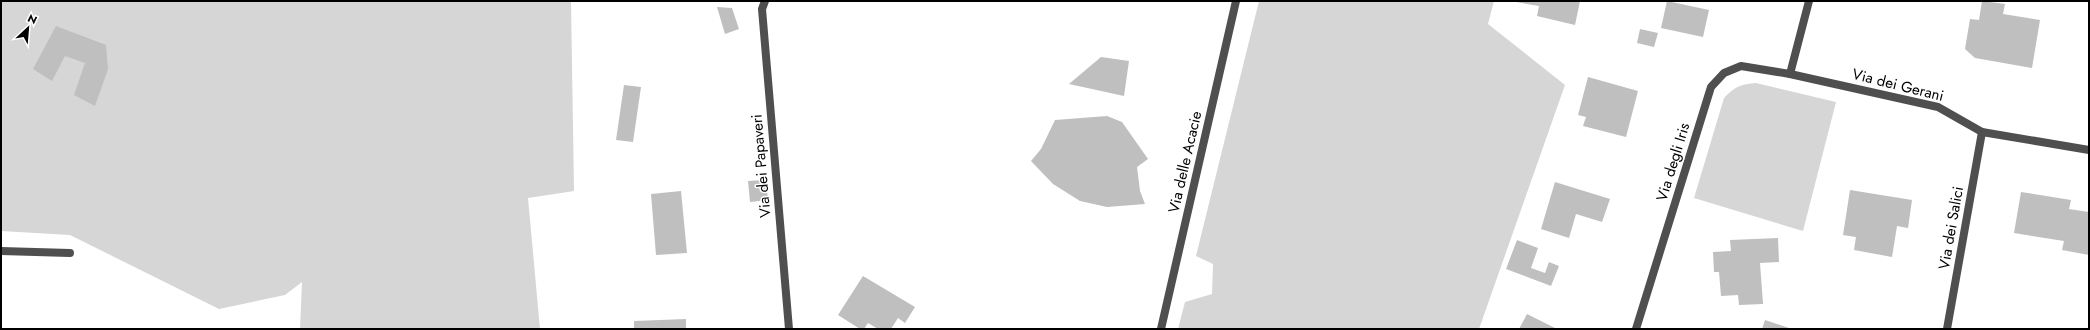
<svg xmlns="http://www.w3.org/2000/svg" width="2090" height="330" viewBox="0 0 2090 330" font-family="Jost,sans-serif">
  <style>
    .green { fill: #d6d6d6 }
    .building { fill: #bfbfbf }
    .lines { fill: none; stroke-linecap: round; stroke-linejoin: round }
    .service { stroke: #4f4f4f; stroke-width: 8 }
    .minor { stroke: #4f4f4f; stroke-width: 8 }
    .labels { text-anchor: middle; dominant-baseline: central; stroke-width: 3; stroke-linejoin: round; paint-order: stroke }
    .street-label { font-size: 15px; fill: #000; stroke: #fff }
  </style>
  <rect width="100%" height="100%" fill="#fff"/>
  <g class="green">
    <path d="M1,1H571L574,191L528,198L540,329H300L302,282L285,295L219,309L70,235L1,231Z"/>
    <path d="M1259,1H1494L1488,24L1565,85L1479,329H1178L1185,302L1212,294L1213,264L1196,256Z"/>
    <path d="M1756,83L1836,102L1803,231L1694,198L1724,98C1734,87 1741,84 1756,83Z"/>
  </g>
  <g class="building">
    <path d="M1580,1L1575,25L1537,16L1539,6L1516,2Z"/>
    <path d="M1667,1L1709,10L1703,37L1661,28Z"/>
    <path d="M1982,1L2005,4L2003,14L2040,20L2032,68L1975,58L1965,49L1970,19L1979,20Z"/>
    <path d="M717,7L732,8L739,29L725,34Z"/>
    <path d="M56,26L106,45L108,69L95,106L74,95L85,63L65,56L52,81L33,69Z"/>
    <path d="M1640,29L1658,33L1654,47L1637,43Z"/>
    <path d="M1101,57L1129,61L1124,96L1069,84Z"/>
    <path d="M1588,77L1638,91L1626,137L1583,126L1586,117L1578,115Z"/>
    <path d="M624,85L641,87L633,142L616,140Z"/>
    <path d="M1107,116L1122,122L1148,159L1137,167L1140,191L1145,204L1107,207L1080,201L1053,184L1031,161L1041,149L1055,120Z"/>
    <path d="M766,180L768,200L750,202L748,181Z"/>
    <path d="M1555,182L1610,199L1602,222L1576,214L1569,238L1541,229Z"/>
    <path d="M1850,190L1912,200L1908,228L1897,226L1892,257L1854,250L1856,237L1843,235Z"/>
    <path d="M681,191L687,253L656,255L651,194Z"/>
    <path d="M2021,192L2071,200L2069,209L2089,212V255L2062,250L2064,241L2014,233Z"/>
    <path d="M1778,238L1779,262L1760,263L1763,304L1739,305L1738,295L1721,296L1719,272H1714L1713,252L1731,251L1730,240Z"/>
    <path d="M1517,240L1538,248L1531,268L1545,273L1549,262L1559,266L1551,286L1506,269Z"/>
    <path d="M863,276L915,307L905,323L898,318L891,329H878L868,323L864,329H860L838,315Z"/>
    <path d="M1527,314L1557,329H1519Z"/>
    <path d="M686,319V329H634V321Z"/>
    <path d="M1765,320L1792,329H1762Z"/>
  </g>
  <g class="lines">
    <path class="service" d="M1,251L70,253"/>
    <g class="minor">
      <path d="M765,1L762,9L789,329"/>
      <path d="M1790,74L1809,1"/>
      <path d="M1161,329L1236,1"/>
      <path d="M1636,329L1711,87L1724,73L1741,66L1790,74L1938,107L1982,132L2089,150"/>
      <path d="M1947,329L1982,132"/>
    </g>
  </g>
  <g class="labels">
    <g class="street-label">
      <text transform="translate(1898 85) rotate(14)">Via dei Gerani</text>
      <text transform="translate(1185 162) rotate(-77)">Via delle Acacie</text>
      <text transform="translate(1673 162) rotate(-73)">Via degli Iris</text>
      <text transform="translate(761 166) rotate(-95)">Via dei Papaveri</text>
      <text transform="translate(1951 228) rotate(-80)">Via dei Salici</text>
    </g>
  </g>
  <rect width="2090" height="330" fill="none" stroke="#000000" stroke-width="4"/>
  <g transform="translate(28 28) rotate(26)" stroke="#ffffff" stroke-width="3" paint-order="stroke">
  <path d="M0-3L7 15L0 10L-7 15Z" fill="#000000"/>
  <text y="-6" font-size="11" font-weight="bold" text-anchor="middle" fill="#000000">N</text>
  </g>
</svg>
